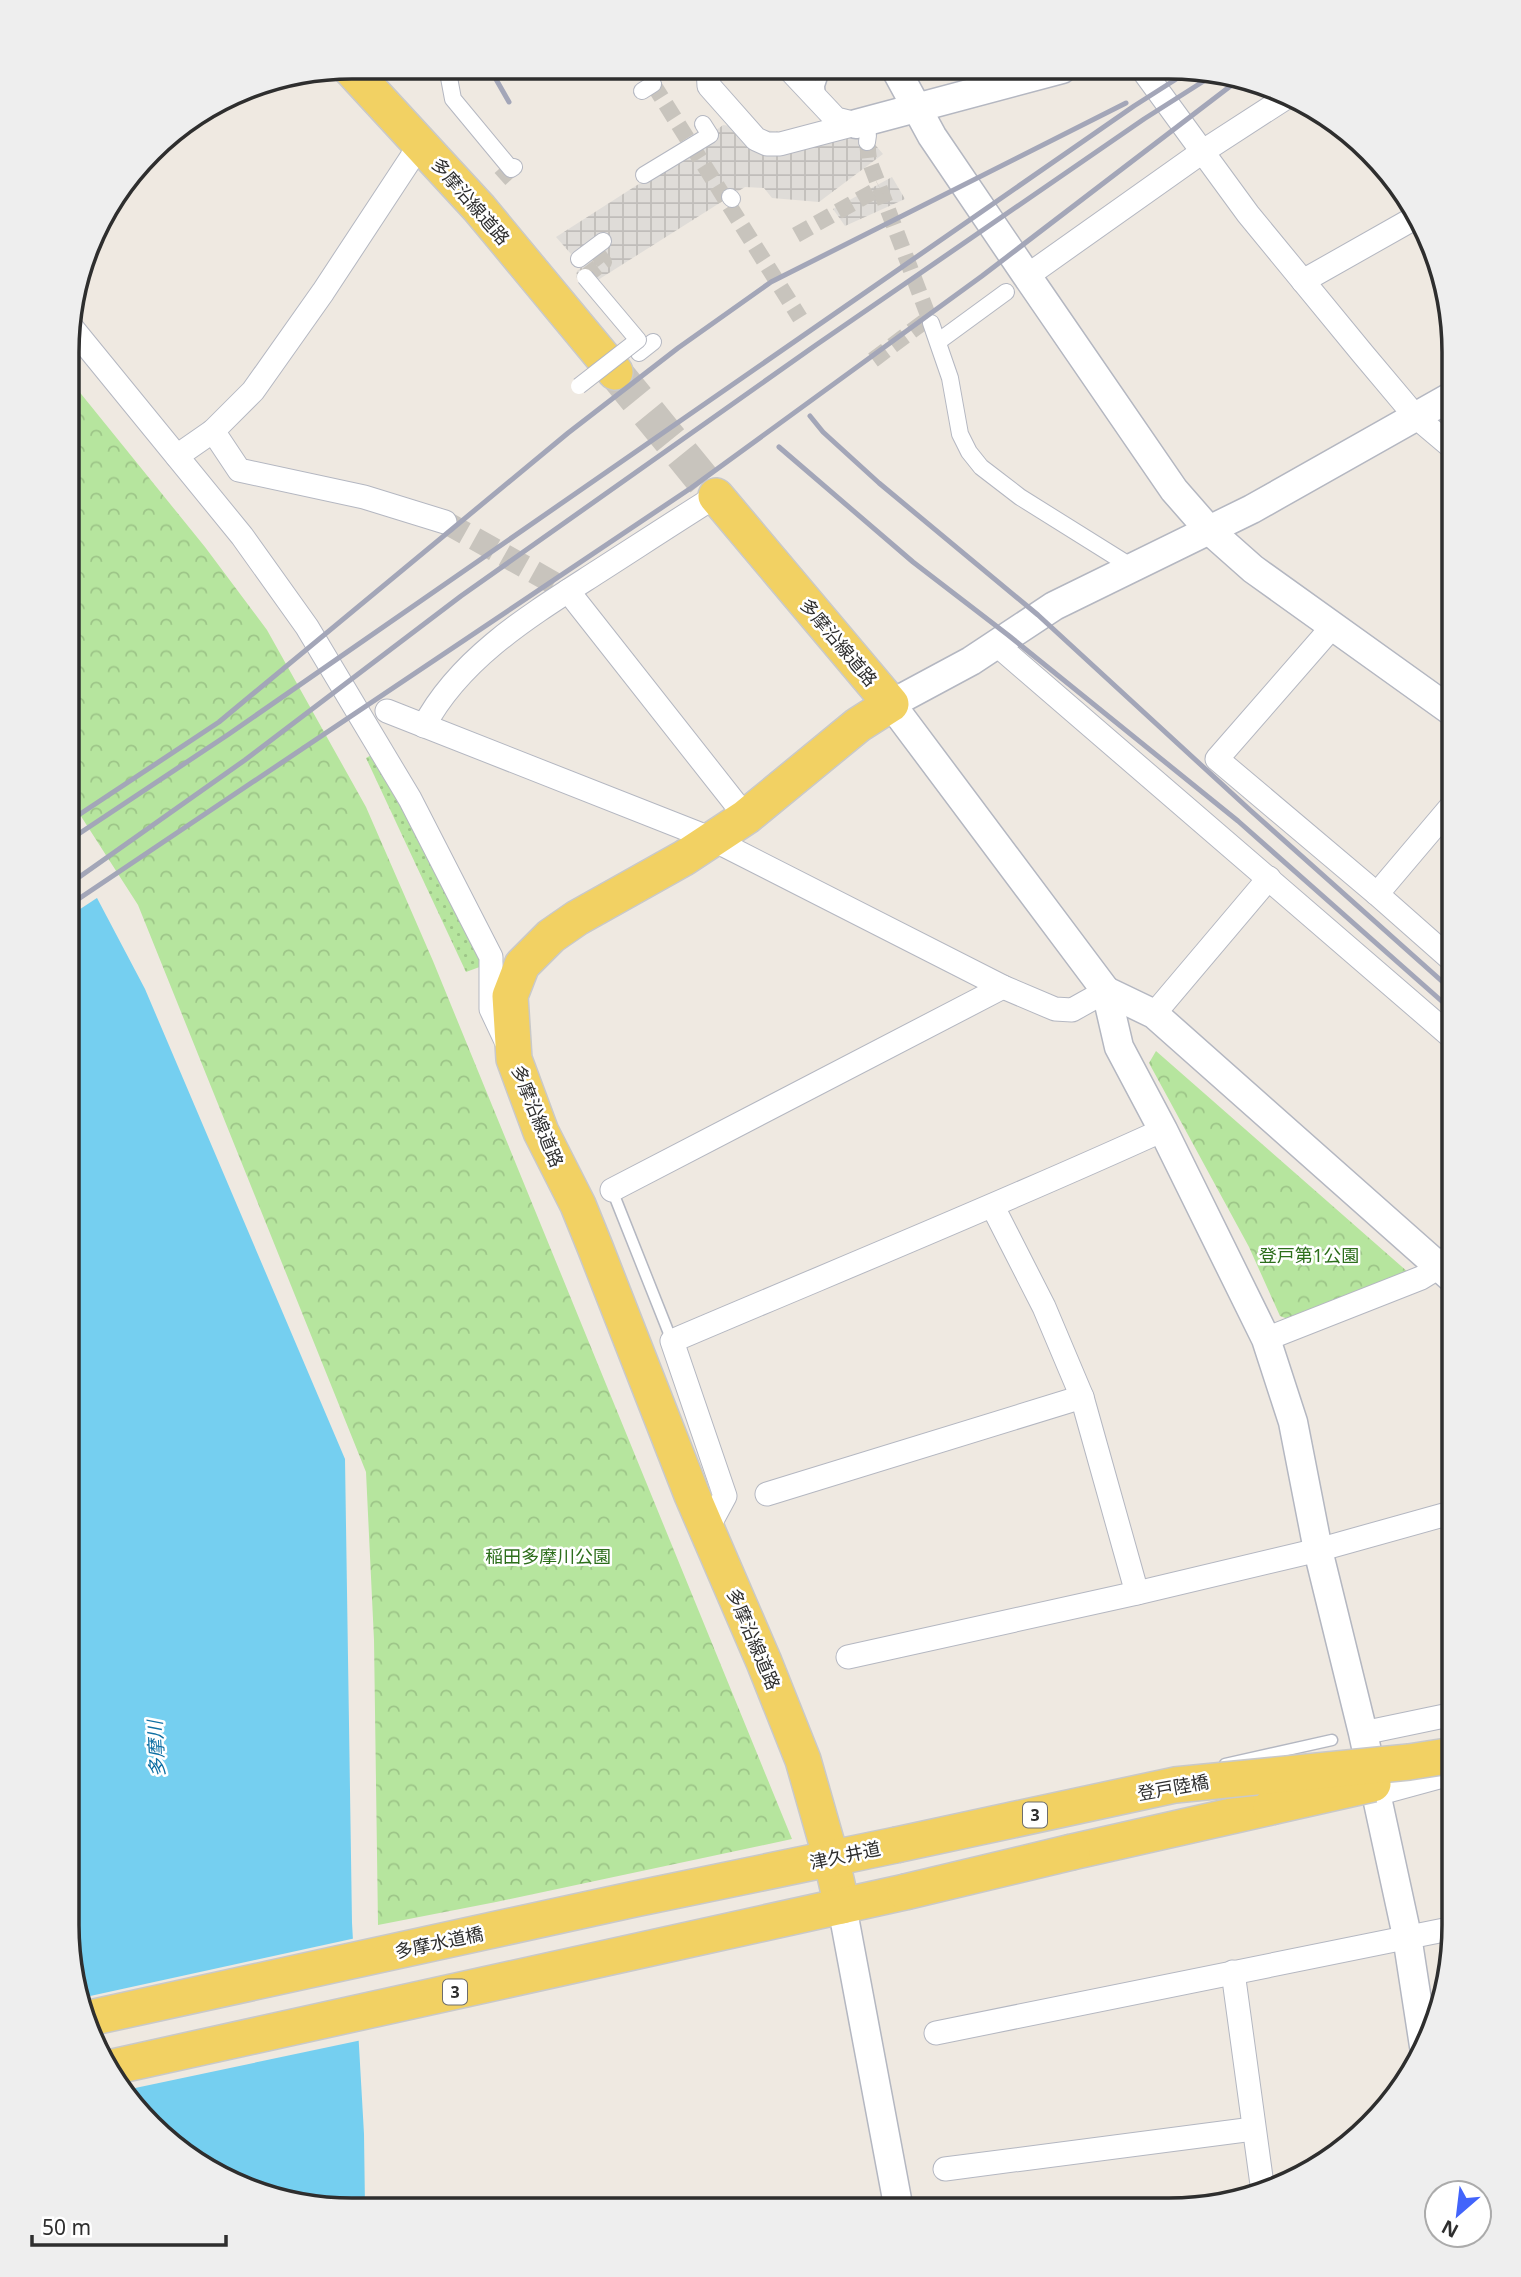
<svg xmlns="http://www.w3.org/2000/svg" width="1521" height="2277" viewBox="0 0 1521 2277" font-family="'Noto Sans','Noto Sans JP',sans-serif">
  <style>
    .grass { fill: url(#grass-dots) }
    .park { fill: url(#park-crowns) }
    .plaza { fill: url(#plaza-grid) }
    .water { fill: #75cff0 }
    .pier { fill: #efe9e1 }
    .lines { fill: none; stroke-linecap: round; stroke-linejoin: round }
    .pedestrian-tunnel { stroke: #c8c4bd; stroke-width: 16; stroke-dasharray: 16 8; stroke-linecap: butt }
    .minor-tunnel { stroke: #c8c4bd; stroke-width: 23; stroke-dasharray: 23 11; stroke-linecap: butt }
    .primary-tunnel { stroke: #c8c4bd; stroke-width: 35; stroke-dasharray: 35 18; stroke-linecap: butt }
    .service-casing { stroke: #b4b7c1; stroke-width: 13 }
    .pedestrian-casing { stroke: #b4b7c1; stroke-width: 18 }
    .minor-casing { stroke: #b4b7c1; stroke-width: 25 }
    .tertiary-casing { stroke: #b4b7c1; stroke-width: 31 }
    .primary-casing { stroke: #c9c9c9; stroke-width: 38 }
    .service { stroke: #fff; stroke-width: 10 }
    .pedestrian { stroke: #fff; stroke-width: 16 }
    .minor { stroke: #fff; stroke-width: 23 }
    .tertiary { stroke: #fff; stroke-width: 28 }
    .primary { stroke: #f2d163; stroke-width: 35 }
    .rail { stroke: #a3a6b8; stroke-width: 5 }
    .pedestrian-bridge-casing { stroke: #b4b7c1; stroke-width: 18; stroke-linecap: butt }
    .primary-bridge-casing { stroke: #c9c9c9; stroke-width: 38; stroke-linecap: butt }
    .pedestrian-bridge { stroke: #fff; stroke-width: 16 }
    .primary-bridge { stroke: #f2d163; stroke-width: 35 }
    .labels { text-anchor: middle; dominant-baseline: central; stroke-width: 5; stroke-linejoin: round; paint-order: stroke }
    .shield { fill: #fff; stroke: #6d6d6d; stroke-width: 2 }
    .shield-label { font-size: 16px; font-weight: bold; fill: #2e2e2e }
    .street-label { font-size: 18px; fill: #2e2e2e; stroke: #fff }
    .park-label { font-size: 18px; fill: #2c6e1b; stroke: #fff }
    .water-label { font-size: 19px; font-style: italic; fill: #0d6fa3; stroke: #fff }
    .rim { fill: none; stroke: #2e2e2e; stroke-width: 3.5 }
  </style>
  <defs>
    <pattern id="grass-dots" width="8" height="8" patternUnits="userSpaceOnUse" patternTransform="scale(1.75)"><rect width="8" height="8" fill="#b6e59e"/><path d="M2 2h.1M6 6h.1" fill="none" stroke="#9dc588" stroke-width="1.8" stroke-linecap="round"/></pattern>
    <pattern id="park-crowns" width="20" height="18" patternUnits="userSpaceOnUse" patternTransform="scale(1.75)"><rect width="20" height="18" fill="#b6e59e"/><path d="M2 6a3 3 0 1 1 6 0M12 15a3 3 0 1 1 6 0" fill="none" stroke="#9dc588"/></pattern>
    <pattern id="plaza-grid" width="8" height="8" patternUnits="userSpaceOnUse" patternTransform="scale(1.75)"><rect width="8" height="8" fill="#dfdcd8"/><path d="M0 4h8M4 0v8" fill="none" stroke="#c0bdba"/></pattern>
  </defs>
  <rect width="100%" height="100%" fill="#efe9e1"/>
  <path class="grass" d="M375,753L485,965L466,972L366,758Z"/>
  <g class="park">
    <path d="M69,379L205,547L267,630L366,807L433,961L792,1839L496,1902L378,1925L374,1640L366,1472L138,905L68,796Z"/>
    <path d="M1156,1051L1409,1273L1288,1319L1280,1316L1249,1247L1149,1063Z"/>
  </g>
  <g class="plaza">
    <path d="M723,125L839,139L866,134L883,154L819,202L772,198L764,188L745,187L601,278L597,281L627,339L576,277L577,271L590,260L580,247L571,254L556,237L684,155Z"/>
    <path d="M892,177L905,199L845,226L833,209Z"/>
  </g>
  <path class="water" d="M68,843L145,989L345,1459L352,1923L364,2134L365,2208H315L243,2189L178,2152L126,2099L88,2035L67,1926Z"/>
  <g class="pier">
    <path d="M83,863L100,896L68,917V873Z"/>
    <path d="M356,1938L362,2040L121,2091L88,2035L81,1998Z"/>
  </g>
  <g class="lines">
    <g class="pedestrian-tunnel">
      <path d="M653,84L800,318"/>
      <path d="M867,142L869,160L931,323"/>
      <path d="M500,179L511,169"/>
      <path d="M796,235L880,188"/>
      <path d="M585,277L604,262L593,248"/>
      <path d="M873,360L929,318"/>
    </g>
    <path class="minor-tunnel" d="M445,522L568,591"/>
    <path class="primary-tunnel" d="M615,372L716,496"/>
    <g class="service-casing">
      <g id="service">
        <path d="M820,99L819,86L825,68"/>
        <path d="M612,1190L672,1341"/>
        <path d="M1225,1764L1332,1740"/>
      </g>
    </g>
    <g class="pedestrian-casing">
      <g id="pedestrian">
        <path d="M447,67L453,99L511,169L514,167"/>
        <path d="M642,91L653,84"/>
        <path d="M867,142L868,135"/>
        <path d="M644,175L710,135L703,124"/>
        <path d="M730,197L732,199"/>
        <path d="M579,259L603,241"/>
        <path d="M931,323L950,378L960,434L969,452L981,467L1020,497L1132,567"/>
        <path d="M939,341L1006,292"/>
        <path d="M639,353L653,342"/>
      </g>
    </g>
    <g class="minor-casing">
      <g id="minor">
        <path d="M708,68L709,86L756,139L767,144H780L856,124"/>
        <path d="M788,68L836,119L856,124"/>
        <path d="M1142,69L1248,214L1363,354L1416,417L1454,449"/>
        <path d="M1027,276L1202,152L1290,95"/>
        <path d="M1303,281L1418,216"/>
        <path d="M69,324L242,536L307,627L410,799L491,957V1009L507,1043"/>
        <path d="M213,431L239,470L364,497L445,522"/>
        <path d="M177,456L213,431L253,391L323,292L421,143"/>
        <path d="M568,591L746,817"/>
        <path d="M1333,626L1217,759L1377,894"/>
        <path d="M996,644L1454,1039"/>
        <path d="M387,711L712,839L1003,987L1055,1009L1072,1010L1106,991"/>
        <path d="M424,726C461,656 534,613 599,571C638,546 676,521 716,496"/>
        <path d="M1454,962L1377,894L1454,803"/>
        <path d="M1154,1014L1269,878"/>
        <path d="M612,1190L1003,987"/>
        <path d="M993,1207L1044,1307L1082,1397L1137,1593"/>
        <path d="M1266,1339L1421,1278L1439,1267L1454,1251"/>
        <path d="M767,1494L1082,1397"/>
        <path d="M709,1534L710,1524L725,1496L672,1341C836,1271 1001,1204 1163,1130"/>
        <path d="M848,1657L1137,1593L1318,1550L1454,1512"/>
        <path d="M1363,1733L1454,1714"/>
        <path d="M1377,1794L1454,1773"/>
        <path d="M1233,1972L1263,2192"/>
        <path d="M936,2033L1454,1928"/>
        <path d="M945,2169L1253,2129"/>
      </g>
    </g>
    <g class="tertiary-casing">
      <g id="tertiary">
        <path d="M895,68L932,136L1027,276L1174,490L1209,530L1253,569L1454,713"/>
        <path d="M856,124L1062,69"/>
        <path d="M1106,991L1154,1014L1454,1280"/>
        <path d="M842,1906L899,2210"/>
        <path d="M1424,2046L1407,1936L1363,1733L1318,1550L1293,1422L1266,1339L1163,1130L1119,1047L1106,991L891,704L971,661L1054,606L1252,509L1454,395"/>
      </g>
    </g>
    <g class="primary-casing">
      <g id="primary">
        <path d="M349,67L479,208L615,372"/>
        <path d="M716,496L891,704L858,725L746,817L684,858L577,918L551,936L522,965L510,996L514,1059L541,1132L578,1205L595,1247L692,1495L764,1662L803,1760L831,1858L842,1906"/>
        <path d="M1072,1852L1271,1807"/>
        <path d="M85,2019L635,1899L896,1845"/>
        <path d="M108,2068L905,1892"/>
      </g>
    </g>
    <use href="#service" class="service"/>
    <use href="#pedestrian" class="pedestrian"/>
    <use href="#minor" class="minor"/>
    <use href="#tertiary" class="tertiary"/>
    <use href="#primary" class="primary"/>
    <g class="rail">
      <path d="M489,67L509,102"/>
      <path d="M550,67L556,76"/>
      <path d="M810,416L823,432L879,483L1038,615L1250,810L1454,992"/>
      <path d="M779,447L913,562L1008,635L1238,821L1454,1012"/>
      <path d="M68,822L219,722L568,433L678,348L771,282L1126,103"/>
      <path d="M68,841L229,734L1134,106L1192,69"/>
      <path d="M68,885L245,760L461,596L816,345L1144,119L1218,72"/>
      <path d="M68,906L691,488L982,276L1241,78"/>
    </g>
    <g class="pedestrian-bridge-casing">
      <path id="pedestrian-bridge" d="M579,386L638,340L585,277"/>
    </g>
    <g class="primary-bridge-casing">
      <g id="primary-bridge">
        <path d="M1271,1807L1373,1784"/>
        <path d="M896,1845L1175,1785L1409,1762L1454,1755"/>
        <path d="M905,1892L1072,1852"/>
      </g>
    </g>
    <use href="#pedestrian-bridge" class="pedestrian-bridge"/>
    <use href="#primary-bridge" class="primary-bridge"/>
  </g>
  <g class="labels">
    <g class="shield">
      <rect x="1023" y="1802.5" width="24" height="25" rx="5"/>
      <rect x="443" y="1979.5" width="24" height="25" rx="5"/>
    </g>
    <g class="shield-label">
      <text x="1035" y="1815">3</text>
      <text x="455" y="1992">3</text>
    </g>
    <g class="street-label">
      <text transform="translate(471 201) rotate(49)">多摩沿線道路</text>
      <text transform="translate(839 642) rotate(50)">多摩沿線道路</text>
      <text transform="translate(538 1116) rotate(68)">多摩沿線道路</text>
      <text transform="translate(754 1639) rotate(67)">多摩沿線道路</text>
      <text transform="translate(1173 1787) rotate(-10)">登戸陸橋</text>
      <text transform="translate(845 1855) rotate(-12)">津久井道</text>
      <text transform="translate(439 1942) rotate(-12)">多摩水道橋</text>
    </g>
    <g class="park-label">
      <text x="1309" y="1255">登戸第1公園</text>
      <text x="548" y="1556">稲田多摩川公園</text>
    </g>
    <g class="water-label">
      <text transform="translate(156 1749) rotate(-93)">多摩川</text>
    </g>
  </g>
  <path d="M0 0H1521V2277H0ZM352 79H1169A273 273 0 0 1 1442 352V1925A273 273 0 0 1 1169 2198H352A273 273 0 0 1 79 1925V352A273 273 0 0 1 352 79Z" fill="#eee" fill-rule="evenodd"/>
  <path class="rim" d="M352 79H1169A273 273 0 0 1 1442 352V1925A273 273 0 0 1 1169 2198H352A273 273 0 0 1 79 1925V352A273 273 0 0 1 352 79Z"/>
  <g transform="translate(1458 2214) rotate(208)"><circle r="33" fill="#ffffff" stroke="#ababab" stroke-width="2"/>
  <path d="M0-5L12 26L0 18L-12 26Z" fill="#4264fb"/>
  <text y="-10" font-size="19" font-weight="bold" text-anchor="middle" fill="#2e2e2e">N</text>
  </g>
  <path d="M32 2235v10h194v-10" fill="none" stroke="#2e2e2e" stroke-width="3.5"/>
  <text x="42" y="2235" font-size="21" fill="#2e2e2e" stroke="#ffffff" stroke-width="5" paint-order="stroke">50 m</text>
</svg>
